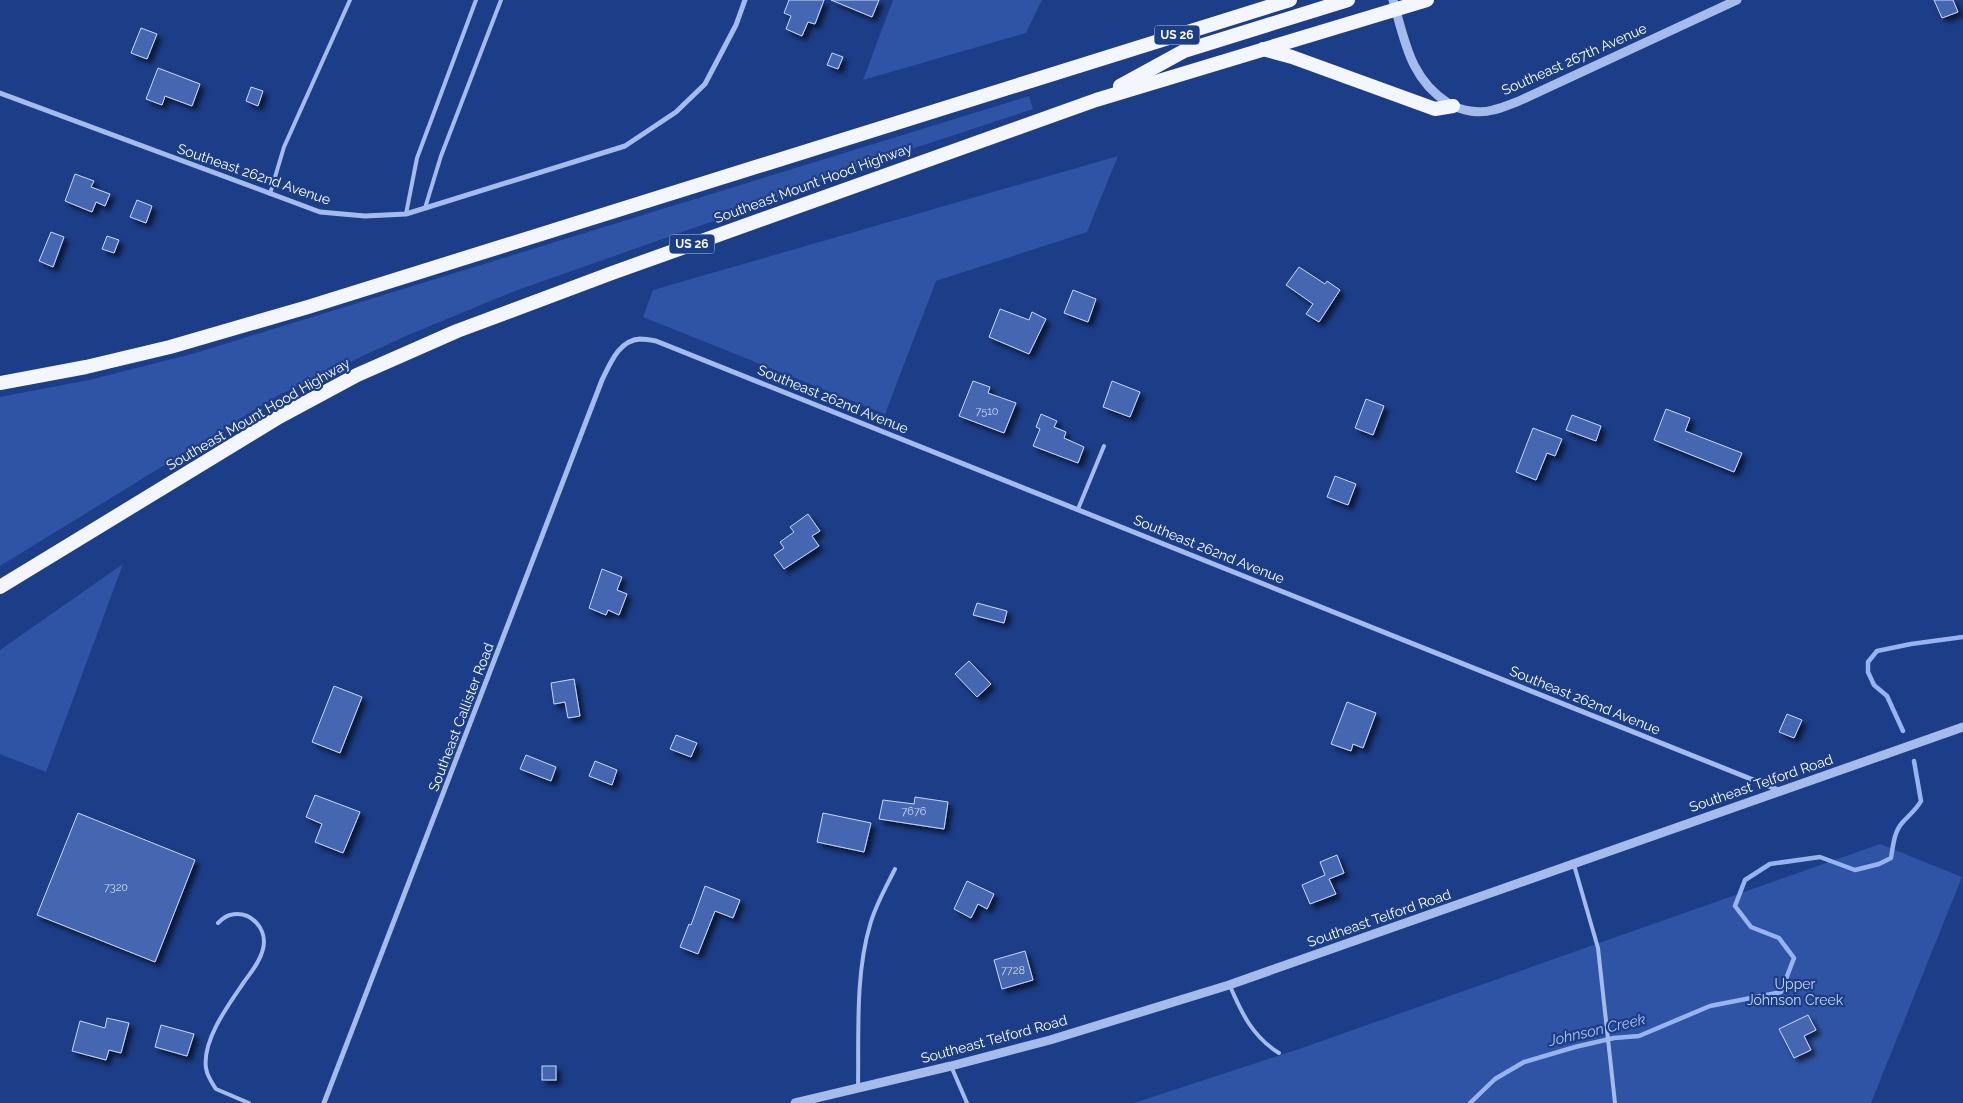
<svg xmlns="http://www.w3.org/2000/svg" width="1963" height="1103" viewBox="0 0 1963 1103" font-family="Raleway,sans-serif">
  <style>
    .green { fill: #2f54a5 }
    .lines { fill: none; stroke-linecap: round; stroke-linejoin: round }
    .stream { stroke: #97b4ee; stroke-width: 4.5 }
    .building { fill: #4466b0; stroke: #c9d8f8; filter: url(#shadow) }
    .service { stroke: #a4bbec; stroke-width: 4 }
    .minor { stroke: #a4bbec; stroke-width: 5 }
    .tertiary { stroke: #a4bbec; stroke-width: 9 }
    .trunk { stroke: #f4f6ff; stroke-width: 14 }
    .labels { text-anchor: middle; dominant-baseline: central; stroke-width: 4.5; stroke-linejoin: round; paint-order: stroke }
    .number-label { font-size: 11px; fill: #d0d9eb }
    .shield { fill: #1c3d87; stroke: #bbc5db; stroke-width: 1 }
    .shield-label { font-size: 12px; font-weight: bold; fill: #fff }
    .street-label { font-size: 14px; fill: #fff; stroke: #1c3d87 }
    .park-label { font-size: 14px; fill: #c9d8f8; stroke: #1c3d87 }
    .water-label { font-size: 15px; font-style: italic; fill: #afc6f3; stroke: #1c3d87 }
  </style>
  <defs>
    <filter id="shadow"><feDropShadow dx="4.5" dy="4.5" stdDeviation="2.5" flood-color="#0009"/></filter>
  </defs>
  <rect width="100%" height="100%" fill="#1c3d87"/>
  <g class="green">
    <path d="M893,0H1042L1026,33L863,80Z"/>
    <path d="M1029,96L1033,109L866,164L722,218L515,291L408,335L279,395L0,566V397L89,380L192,354Z"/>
    <path d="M1118,156L1087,232L936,281L885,414L643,317L653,290Z"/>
    <path d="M123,564L46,772L0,754V650Z"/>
    <path d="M1880,844L1962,877L1871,1103H1134L1299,1049Z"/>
  </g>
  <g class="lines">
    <g class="stream">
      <path d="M1903,731L1887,696L1874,685L1868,672V662L1877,651L1911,644L1963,637"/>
      <path d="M1470,1103L1495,1079L1524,1062L1575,1047L1614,1038L1639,1036L1710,1006L1781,992L1794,958L1779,938L1751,927L1735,906L1745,880L1770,864L1820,857L1855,870L1879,864L1891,858C1893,846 1894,832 1902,823C1909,815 1916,810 1921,801L1914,761"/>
    </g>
  </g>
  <g class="building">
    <path d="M789,0H824L815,24L808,22L802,36L786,29L791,16L784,13Z"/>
    <path d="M831,0H879L872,17Z"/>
    <path d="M1934,0H1953L1958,12L1942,18Z"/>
    <path d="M141,28L157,34L147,59L131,53Z"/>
    <path d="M832,53L843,57L838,69L827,65Z"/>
    <path d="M158,68L200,84L192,106L165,96L162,105L146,99Z"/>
    <path d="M251,87L263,91L258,106L246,101Z"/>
    <path d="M75,174L94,181L91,187L110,194L105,206L96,202L92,212L65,201Z"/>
    <path d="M137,200L152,206L146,223L130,217Z"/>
    <path d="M51,232L64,237L53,267L39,261Z"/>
    <path d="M107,236L119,240L114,253L102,249Z"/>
    <path d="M1299,267L1325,284L1327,281L1340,290L1319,322L1306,314L1313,304L1286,285Z"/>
    <path d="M1073,290L1096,299L1088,322L1064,313Z"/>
    <path d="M1000,309L1029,320L1032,312L1046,319L1029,354L989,337Z"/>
    <path d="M973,381L990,387L988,393L1016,403L1004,433L959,416Z"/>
    <path d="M1112,381L1140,392L1130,417L1103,407Z"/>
    <path d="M1366,399L1384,406L1373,435L1355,428Z"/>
    <path d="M1666,409L1690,418L1685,431L1742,453L1734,472L1654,440Z"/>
    <path d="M1041,414L1057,421L1054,427L1066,432L1064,438L1084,447L1078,463L1033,446L1040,429L1036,427Z"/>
    <path d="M1572,415L1601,426L1596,441L1566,430Z"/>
    <path d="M1533,428L1562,439L1555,456L1547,453L1536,480L1516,472Z"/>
    <path d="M1335,476L1356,484L1348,505L1327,497Z"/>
    <path d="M808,514L820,531L812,536L819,546L784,569L774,555L784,548L780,542L794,532L790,527Z"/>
    <path d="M602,569L622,577L617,590L627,594L619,615L608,610L606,615L589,608Z"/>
    <path d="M977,603L1007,611L1004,623L973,615Z"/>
    <path d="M969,661L991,684L977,697L955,674Z"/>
    <path d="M574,679L580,716L568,718L565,702L554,704L551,683Z"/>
    <path d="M334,686L362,697L340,753L312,742Z"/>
    <path d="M1347,702L1376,713L1363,748L1353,744L1351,751L1331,744Z"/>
    <path d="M1787,714L1802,720L1794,738L1779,732Z"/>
    <path d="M676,735L697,743L691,757L670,749Z"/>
    <path d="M526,755L556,767L551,781L520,769Z"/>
    <path d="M595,761L617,770L612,785L589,776Z"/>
    <path d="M315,795L360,812L343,853L315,842L322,824L306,817Z"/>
    <path d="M915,797L948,802L944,829L879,819L883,800L914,804Z"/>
    <path d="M78,813L195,860L155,962L37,915Z"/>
    <path d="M823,813L871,823L864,852L817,842Z"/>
    <path d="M1337,855L1344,873L1329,879L1336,894L1310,904L1302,885L1325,875L1320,862Z"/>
    <path d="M967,881L994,894L987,909L978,904L971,918L954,909Z"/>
    <path d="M705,886L740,900L733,918L715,911L698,954L680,947L689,924L691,925Z"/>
    <path d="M1025,951L1033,980L1002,989L994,960Z"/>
    <path d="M1808,1015L1816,1030L1804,1036L1811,1050L1794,1058L1779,1029Z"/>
    <path d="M107,1018L129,1023L121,1053L109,1050L106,1060L72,1051L80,1021L105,1028Z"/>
    <path d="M161,1025L194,1034L187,1056L155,1047Z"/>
    <rect x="542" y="1066" width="14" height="14"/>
  </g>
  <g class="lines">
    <g class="service">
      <path d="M270,194L284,147L350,0"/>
      <path d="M425,208L441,156L501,0"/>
      <path d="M406,214L417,158L476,0"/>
      <path d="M1078,509L1104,446"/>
      <path d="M1574,865L1598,948L1615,1103"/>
      <path d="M218,923C221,920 226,916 230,915C251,910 268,929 263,949C260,962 251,972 244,982C229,1004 202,1040 206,1068C207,1076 212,1083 216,1089L249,1103"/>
      <path d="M1230,986C1242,1014 1253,1037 1279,1053"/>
      <path d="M951,1066L967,1103"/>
      <path d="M858,1088C859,1036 855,975 870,925C875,906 886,887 895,869"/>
    </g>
    <g class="minor">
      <path d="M0,93L320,212L365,216L406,214L625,146L676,112L705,84L736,25L745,0"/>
      <path d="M324,1103L602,380C610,364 619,340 640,339C645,339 651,340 656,341L1781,791"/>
    </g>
    <g class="tertiary">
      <path d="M1393,0C1405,41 1410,79 1448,103C1461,111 1479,114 1493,110C1502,108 1511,104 1519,101L1737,0"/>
      <path d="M795,1103L951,1066L1050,1040L1229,985L1963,727"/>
    </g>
    <g class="trunk">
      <path d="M1263,49L1292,57L1435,109L1453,106"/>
      <path d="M1120,86L1184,51L1348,0"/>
      <path d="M0,383L86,367L170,347L308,307L1290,0"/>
      <path d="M0,587L279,417L357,375L457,331L612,273L1096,100L1427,0"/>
    </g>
  </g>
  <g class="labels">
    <g class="number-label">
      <text x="987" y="411">7510</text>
      <text x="914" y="811">7676</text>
      <text x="116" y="887">7320</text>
      <text x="1013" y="970">7728</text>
    </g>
    <g class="shield">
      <rect x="1154.5" y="25.5" width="45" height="19" rx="4"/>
      <rect x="669.5" y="234.5" width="45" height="19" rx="4"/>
    </g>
    <g class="shield-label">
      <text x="1177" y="35">US 26</text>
      <text x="692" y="244">US 26</text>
    </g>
    <g class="street-label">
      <text transform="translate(1574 59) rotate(-24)">Southeast 267th Avenue</text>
      <text transform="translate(254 174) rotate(19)">Southeast 262nd Avenue</text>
      <text transform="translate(813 183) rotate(-20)">Southeast Mount Hood Highway</text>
      <text transform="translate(833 399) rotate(22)">Southeast 262nd Avenue</text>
      <text transform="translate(258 414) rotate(-30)">Southeast Mount Hood Highway</text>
      <text transform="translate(1209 549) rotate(22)">Southeast 262nd Avenue</text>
      <text transform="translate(1585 700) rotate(22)">Southeast 262nd Avenue</text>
      <text transform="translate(461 717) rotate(-69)">Southeast Callister Road</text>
      <text transform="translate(1761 783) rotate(-19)">Southeast Telford Road</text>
      <text transform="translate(1379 918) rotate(-19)">Southeast Telford Road</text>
      <text transform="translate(994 1039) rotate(-15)">Southeast Telford Road</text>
    </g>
    <g class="park-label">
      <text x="1795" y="984">Upper<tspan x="1795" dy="16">Johnson Creek</tspan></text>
    </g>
    <g class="water-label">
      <text transform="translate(1597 1030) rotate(-13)">Johnson Creek</text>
    </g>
  </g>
</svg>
